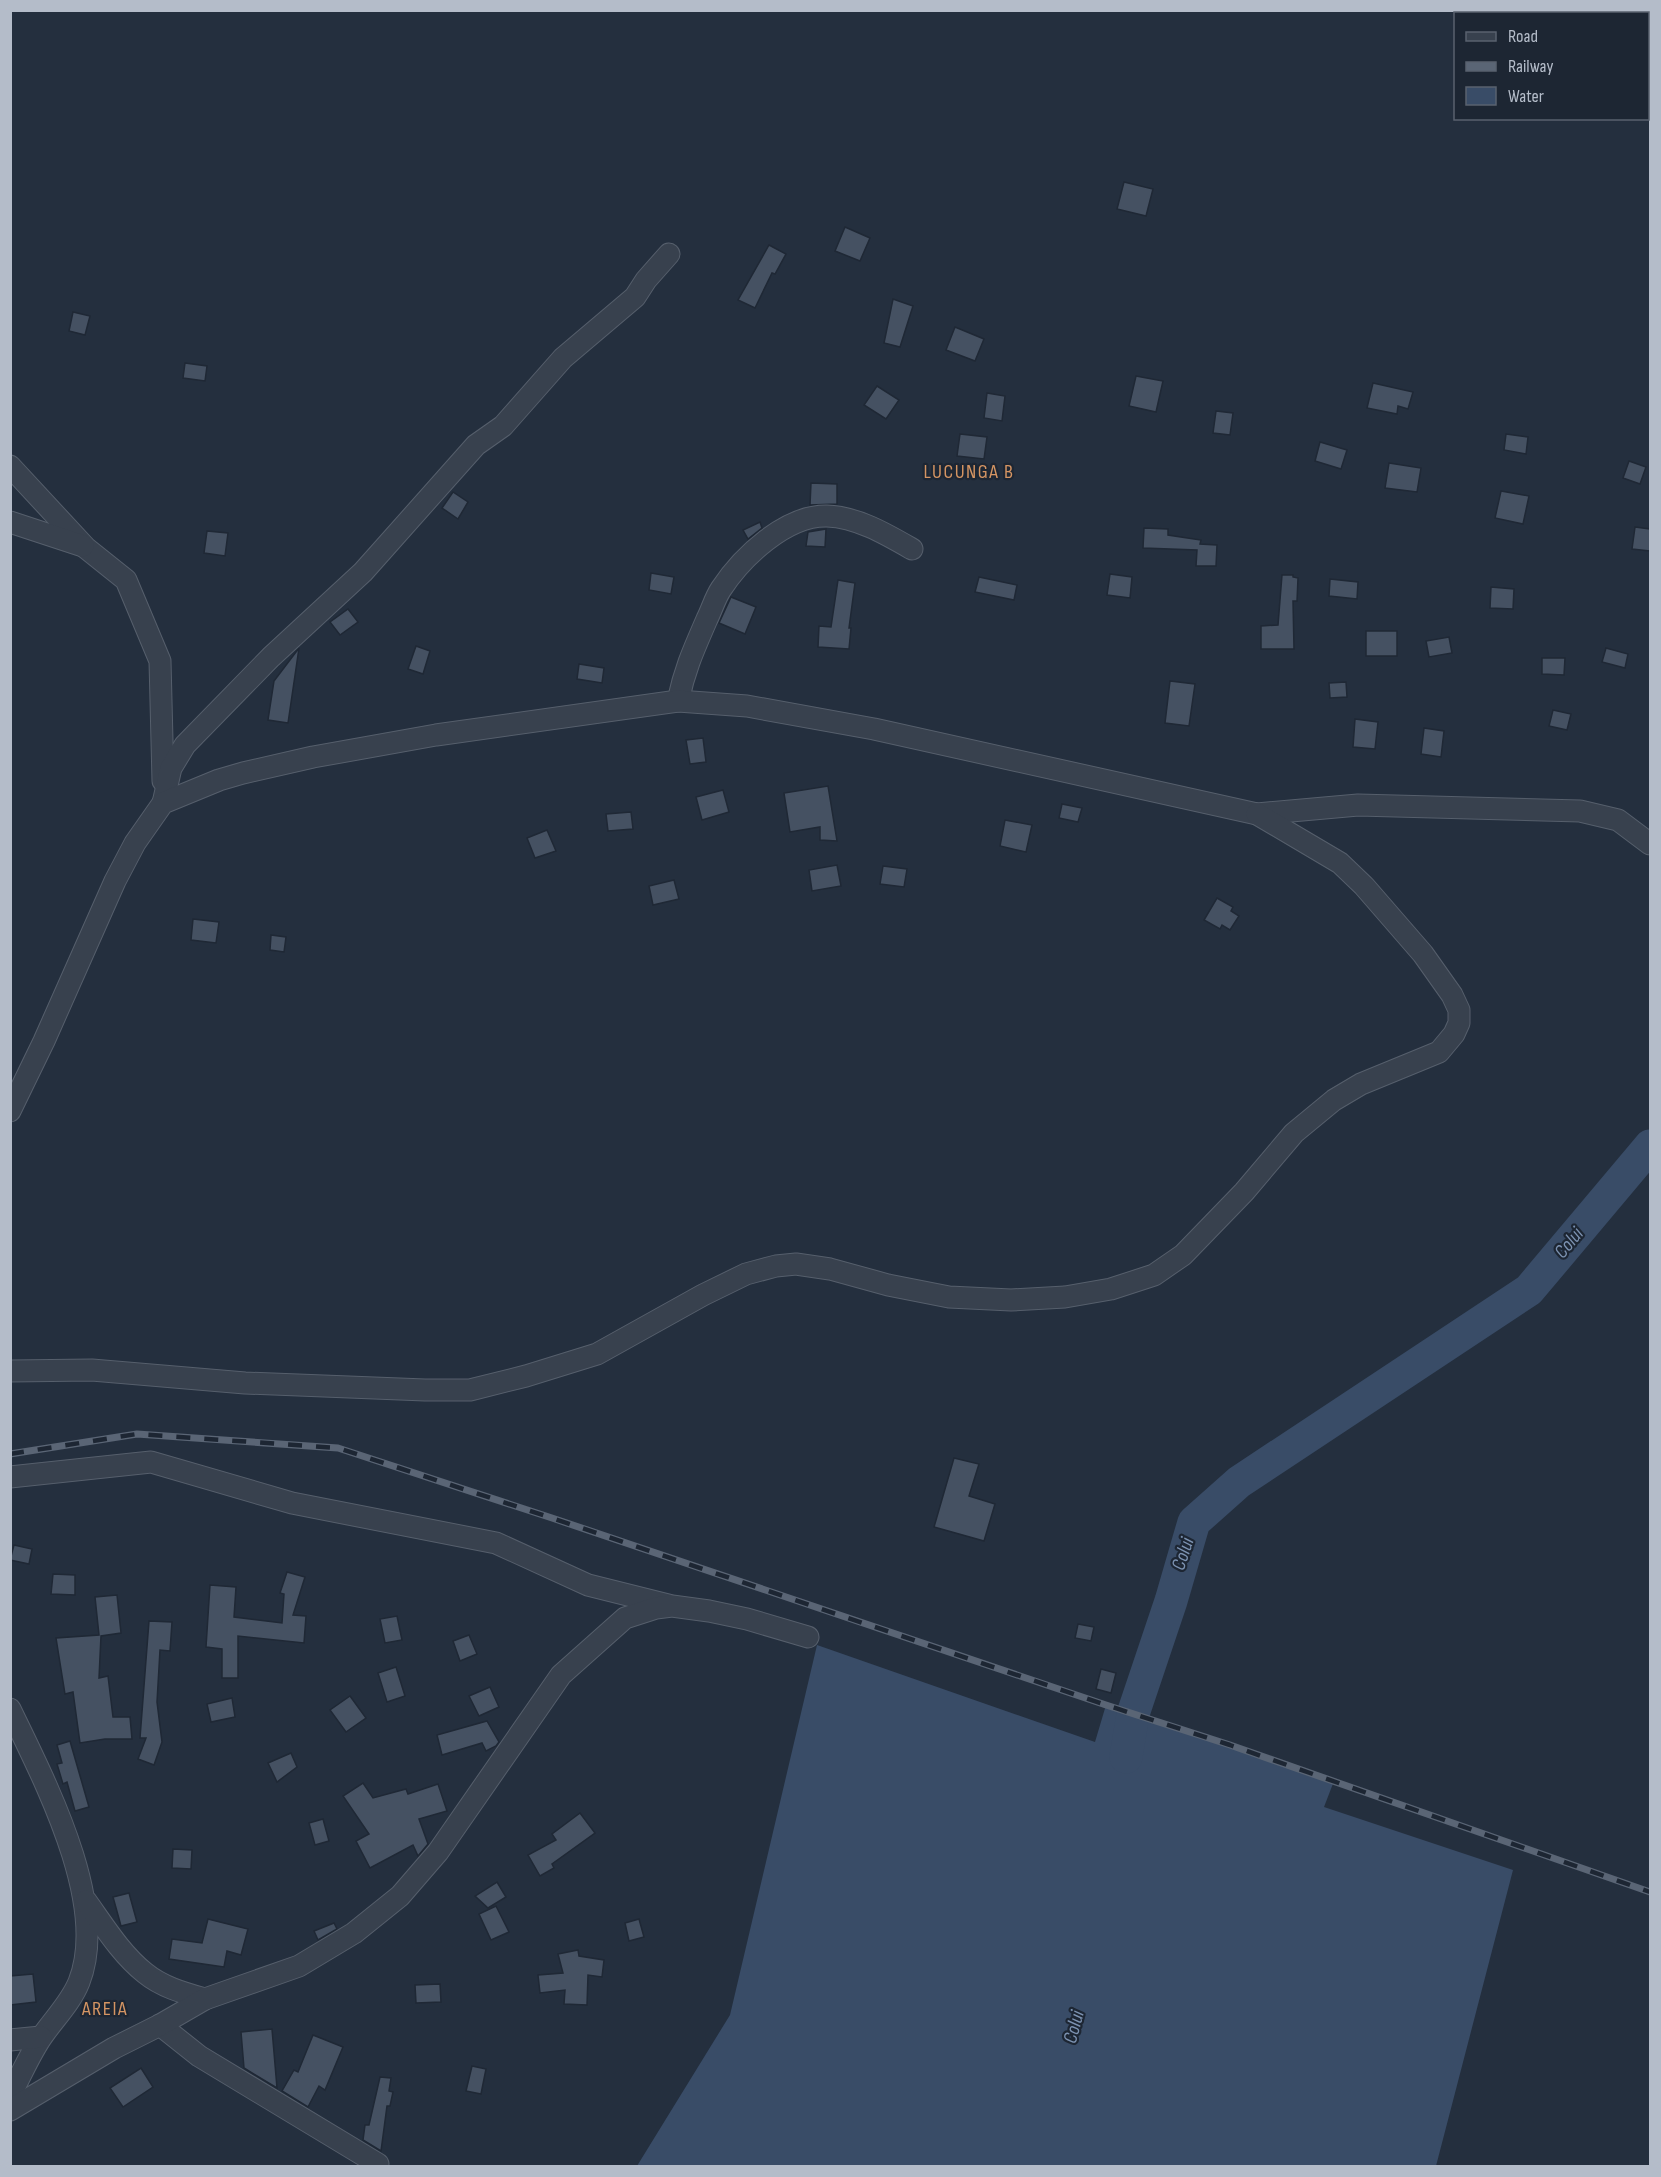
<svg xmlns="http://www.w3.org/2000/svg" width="1661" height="2177" viewBox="0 0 1661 2177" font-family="'Sofia Sans Condensed',sans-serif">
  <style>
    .water { fill: #394c67 }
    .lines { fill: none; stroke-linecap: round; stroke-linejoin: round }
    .river { stroke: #394c67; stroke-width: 33 }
    .building { fill: #455162; stroke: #1f2835; stroke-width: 1.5 }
    .minor-casing { stroke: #565f6c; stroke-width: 23 }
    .minor { stroke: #38414e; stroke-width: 21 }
    .rail-casing { stroke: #5a6575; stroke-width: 7 }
    .rail { stroke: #1d2633; stroke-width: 4.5; stroke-dasharray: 14; stroke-linecap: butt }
    .labels { text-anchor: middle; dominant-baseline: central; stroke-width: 4.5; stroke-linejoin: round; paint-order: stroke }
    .neighbourhood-label { font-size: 20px; letter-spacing: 1.5px; fill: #d59563; stroke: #1d2633 }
    .water-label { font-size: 20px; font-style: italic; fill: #7c92b1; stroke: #1d2633 }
  </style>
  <rect width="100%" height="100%" fill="#242f3e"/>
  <path class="water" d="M817,1645L1095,1742L1106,1705L1334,1781L1324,1807L1513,1870L1436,2166H637L730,2015Z"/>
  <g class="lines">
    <path class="river" d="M1126,1757L1133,1714L1171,1601L1194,1522L1239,1482L1529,1290L1650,1146"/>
  </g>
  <g class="building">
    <path d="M1124,182L1153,189L1146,216L1117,209Z"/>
    <path d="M845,227L870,238L860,261L835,251Z"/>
    <path d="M769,245L786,254L775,274L772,273L755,308L738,300Z"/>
    <path d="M893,299L913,306L900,347L884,343Z"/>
    <path d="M73,312L90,316L85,335L69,331Z"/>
    <path d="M955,327L984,339L975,361L946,350Z"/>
    <path d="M185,363L207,366L205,381L183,378Z"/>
    <path d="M1136,376L1163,381L1156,412L1129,406Z"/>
    <path d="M1373,383L1413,392L1408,409L1398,406L1397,414L1367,408Z"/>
    <path d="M877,386L899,400L886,419L864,405Z"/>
    <path d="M987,393L1005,396L1002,421L984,418Z"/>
    <path d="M1216,411L1233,413L1230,435L1213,433Z"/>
    <path d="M960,434L987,437L984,459L957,456Z"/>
    <path d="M1506,434L1528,437L1526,454L1504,450Z"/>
    <path d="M1320,442L1347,450L1341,469L1315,461Z"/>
    <path d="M1629,461L1646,467L1640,484L1623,478Z"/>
    <path d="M1389,463L1421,468L1417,492L1385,488Z"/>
    <path d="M811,483L837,484V504L810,505Z"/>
    <path d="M1501,491L1529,496L1523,524L1495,518Z"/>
    <path d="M453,492L468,502L458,519L442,508Z"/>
    <path d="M760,522L762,528L748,539L743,530Z"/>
    <path d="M1635,527L1650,529V551L1632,549Z"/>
    <path d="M1144,528L1168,529V535L1201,540L1200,544L1217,545L1216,566H1196L1197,550L1143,548Z"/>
    <path d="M826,529L825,547L806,546L808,532Z"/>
    <path d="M207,531L228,533L225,556L204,553Z"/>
    <path d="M651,573L674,577L671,594L649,590Z"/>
    <path d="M1110,574L1132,577L1130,598L1107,595Z"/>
    <path d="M1282,575H1293V577L1298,578L1297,601H1293L1294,649H1261V626L1278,625Z"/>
    <path d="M979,577L1017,585L1014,600L975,592Z"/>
    <path d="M1330,579L1358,582L1357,599L1329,596Z"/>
    <path d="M838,580L855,583L849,628H851L849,649L818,647L819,626L831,627Z"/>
    <path d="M1491,587L1514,589L1513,609L1490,608Z"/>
    <path d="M731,597L756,607L745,634L719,623Z"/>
    <path d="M348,609L358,622L340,635L330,622Z"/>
    <rect x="1366" y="631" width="31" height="25"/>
    <path d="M1449,637L1452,653L1429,657L1426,641Z"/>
    <path d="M416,646L430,651L423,674L408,669Z"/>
    <path d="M299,648L288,723L268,720L274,681Z"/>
    <path d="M1606,648L1628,654L1625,668L1602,662Z"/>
    <path d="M1542,658H1565L1564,675L1542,674Z"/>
    <path d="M579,664L604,668L602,683L577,679Z"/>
    <path d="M1170,681L1195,684L1189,726L1165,723Z"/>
    <path d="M1346,682L1347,697L1330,698L1329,683Z"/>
    <path d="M1553,710L1571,714L1567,730L1549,726Z"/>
    <path d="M1355,719L1378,722L1375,749L1353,747Z"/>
    <path d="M1424,728L1444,731L1441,757L1421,754Z"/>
    <path d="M703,738L706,762L690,764L686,740Z"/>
    <path d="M828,786L837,841L820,840V827L790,832L784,793Z"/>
    <path d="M723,790L729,812L702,820L696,797Z"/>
    <path d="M1062,804L1082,808L1078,822L1059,818Z"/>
    <path d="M631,812L633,829L608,831L606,814Z"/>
    <path d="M1005,820L1032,825L1026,852L1000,846Z"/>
    <path d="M547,830L556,851L535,858L527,838Z"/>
    <path d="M837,865L841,886L812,891L809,870Z"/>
    <path d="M883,866L907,869L904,887L880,884Z"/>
    <path d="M674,880L679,899L653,905L649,886Z"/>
    <path d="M1217,898L1233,907L1231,911L1239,916L1230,930L1222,925L1220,929L1204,920Z"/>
    <path d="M193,919L219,922L216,943L191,940Z"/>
    <path d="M271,935L286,937L284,952L270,950Z"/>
    <path d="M954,1458L979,1464L969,1496L995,1504L984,1541L934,1527Z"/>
    <path d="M14,1545L32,1549L29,1564L10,1560Z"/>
    <path d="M287,1572L305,1577L293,1615L306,1616L304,1643L238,1636V1678H222V1649L206,1647L210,1585L236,1587L234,1617L282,1623L284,1594L280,1593Z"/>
    <path d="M53,1574L75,1575V1595L51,1594Z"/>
    <path d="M117,1595L121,1633L101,1636L99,1678L108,1676L113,1717H130L132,1739H105L80,1743L73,1692L65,1694L56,1638L99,1635L95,1597Z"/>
    <path d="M397,1616L402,1640L385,1643L380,1619Z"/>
    <path d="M149,1621L172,1622L170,1651L160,1650L157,1702L162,1742L154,1765L138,1759L146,1738H140Z"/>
    <path d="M1078,1624L1094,1627L1091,1641L1075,1638Z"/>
    <path d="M469,1635L477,1654L460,1661L453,1641Z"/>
    <path d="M396,1667L405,1696L387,1702L378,1673Z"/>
    <path d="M1101,1669L1116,1673L1111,1693L1096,1689Z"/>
    <path d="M490,1687L499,1707L479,1716L469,1696Z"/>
    <path d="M350,1696L366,1718L346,1732L330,1710Z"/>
    <path d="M232,1698L235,1717L211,1722L207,1704Z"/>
    <path d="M487,1721L499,1742L496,1746L486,1751L482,1743L442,1755L437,1735Z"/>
    <path d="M70,1741L89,1807L75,1811L67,1782L63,1784L57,1764L62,1763L57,1745Z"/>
    <path d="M291,1753L297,1767L277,1782L268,1763Z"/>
    <path d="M363,1783L373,1798L406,1789L408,1794L438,1784L447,1811L419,1819L428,1844L418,1856L413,1845L370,1868L356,1841L369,1834L343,1796Z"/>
    <path d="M580,1813L595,1833L552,1864L554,1868L540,1876L528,1855L556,1840L552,1834Z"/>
    <path d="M323,1819L329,1841L315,1845L309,1823Z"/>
    <path d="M173,1849L192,1850L191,1869L172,1868Z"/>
    <path d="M497,1882L506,1897L488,1908L475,1896Z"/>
    <path d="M129,1893L137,1922L121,1926L113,1897Z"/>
    <path d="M496,1906L509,1932L491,1940L479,1914Z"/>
    <path d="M208,1919L248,1929L241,1955L227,1951L224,1967L169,1959L172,1939L202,1943Z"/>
    <path d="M639,1919L644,1937L629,1941L625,1923Z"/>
    <path d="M334,1923L337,1929L318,1940L314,1931Z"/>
    <path d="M578,1950L579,1956L604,1960L602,1977L588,1975L587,2005L564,2004L565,1990L540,1993L538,1975L563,1973L558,1954Z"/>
    <path d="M33,1974L36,2002L10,2005V1976Z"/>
    <path d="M440,1984L441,2002L416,2003L415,1985Z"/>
    <path d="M272,2029L277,2088L244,2068L241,2032Z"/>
    <path d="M313,2035L343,2047L325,2090L319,2086L308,2107L282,2091L294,2070L298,2072Z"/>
    <path d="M472,2066L486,2069L481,2094L466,2091Z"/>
    <path d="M141,2068L153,2087L123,2107L110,2088Z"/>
    <path d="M380,2077L391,2078L389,2091L393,2092L390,2106H387L381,2151L363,2140L365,2125H369Z"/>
  </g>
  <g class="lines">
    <g class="minor-casing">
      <g id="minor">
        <path d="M10,466L86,548L126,580L160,661L163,781"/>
        <path d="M10,522L83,546"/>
        <path d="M678,701C685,668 694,649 707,619C712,609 715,598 721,589C742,557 786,515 827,516C857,517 886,534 912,549"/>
        <path d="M163,803L171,768L185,745L271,657L363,572L476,445L503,426L563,358L635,297L646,280L669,254"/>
        <path d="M10,1111L44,1041L115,881L135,843L163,803L219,780L243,773L313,757L436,735L678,701L747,706L874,729L1257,814L1358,805L1580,811L1618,820L1650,844"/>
        <path d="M10,1371L92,1370L245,1383L425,1390H470L526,1376L597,1354L703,1295L746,1274L776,1266L796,1264L830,1269L888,1285L949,1297L1011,1300L1065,1297L1111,1289L1154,1275L1183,1255L1244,1192L1294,1133L1334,1100L1361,1084L1439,1052L1454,1034L1459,1023V1010L1452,995L1423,954L1364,886L1340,863L1257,814"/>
        <path d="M10,1477L151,1462L292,1503L496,1543L588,1585L668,1605"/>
        <path d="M10,1709C44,1780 110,1904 79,1982C71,2002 55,2018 43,2035C30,2053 21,2076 10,2095"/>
        <path d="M86,1901C104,1926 121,1954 145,1973C162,1987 184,1993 205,1999"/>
        <path d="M160,2025L199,2056L378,2164"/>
        <path d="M10,2040L41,2037"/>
        <path d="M10,2110L114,2048L160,2025L205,1999L299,1966L354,1933L400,1896L438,1852L561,1675L625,1618L656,1608L672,1606L709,1611L747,1619L808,1637"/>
      </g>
    </g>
    <use href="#minor" class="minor"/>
    <g class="rail-casing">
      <path id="rail" d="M10,1454L137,1434L338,1448L552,1518L1106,1705L1230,1745L1650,1892"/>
    </g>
    <use href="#rail" class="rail"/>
  </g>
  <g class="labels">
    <g class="neighbourhood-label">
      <text x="969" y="472">LUCUNGA B</text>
      <text x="105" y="2009">AREIA</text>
    </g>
    <g class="water-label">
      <text transform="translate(1569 1243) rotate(-50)">Colui</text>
      <text transform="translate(1183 1554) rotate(-72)">Colui</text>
      <text transform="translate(1074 2027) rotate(-75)">Colui</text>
    </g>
  </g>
  <rect width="1661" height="2177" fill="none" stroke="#b4bcc9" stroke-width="24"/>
  <rect x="1454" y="12" width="195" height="108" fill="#1d2633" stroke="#59626f" stroke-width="1.5"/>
  <rect x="1466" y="32" width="30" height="9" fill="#38414e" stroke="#59626f" stroke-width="1.5"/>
  <text x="1508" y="42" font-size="18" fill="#b4bcc9">Road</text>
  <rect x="1466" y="62" width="30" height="9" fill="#5a6575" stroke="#59626f" stroke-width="1.5"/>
  <text x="1508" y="72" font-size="18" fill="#b4bcc9">Railway</text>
  <rect x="1466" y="87" width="30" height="18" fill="#394c67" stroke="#59626f" stroke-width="1.5"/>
  <text x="1508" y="102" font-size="18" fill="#b4bcc9">Water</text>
</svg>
